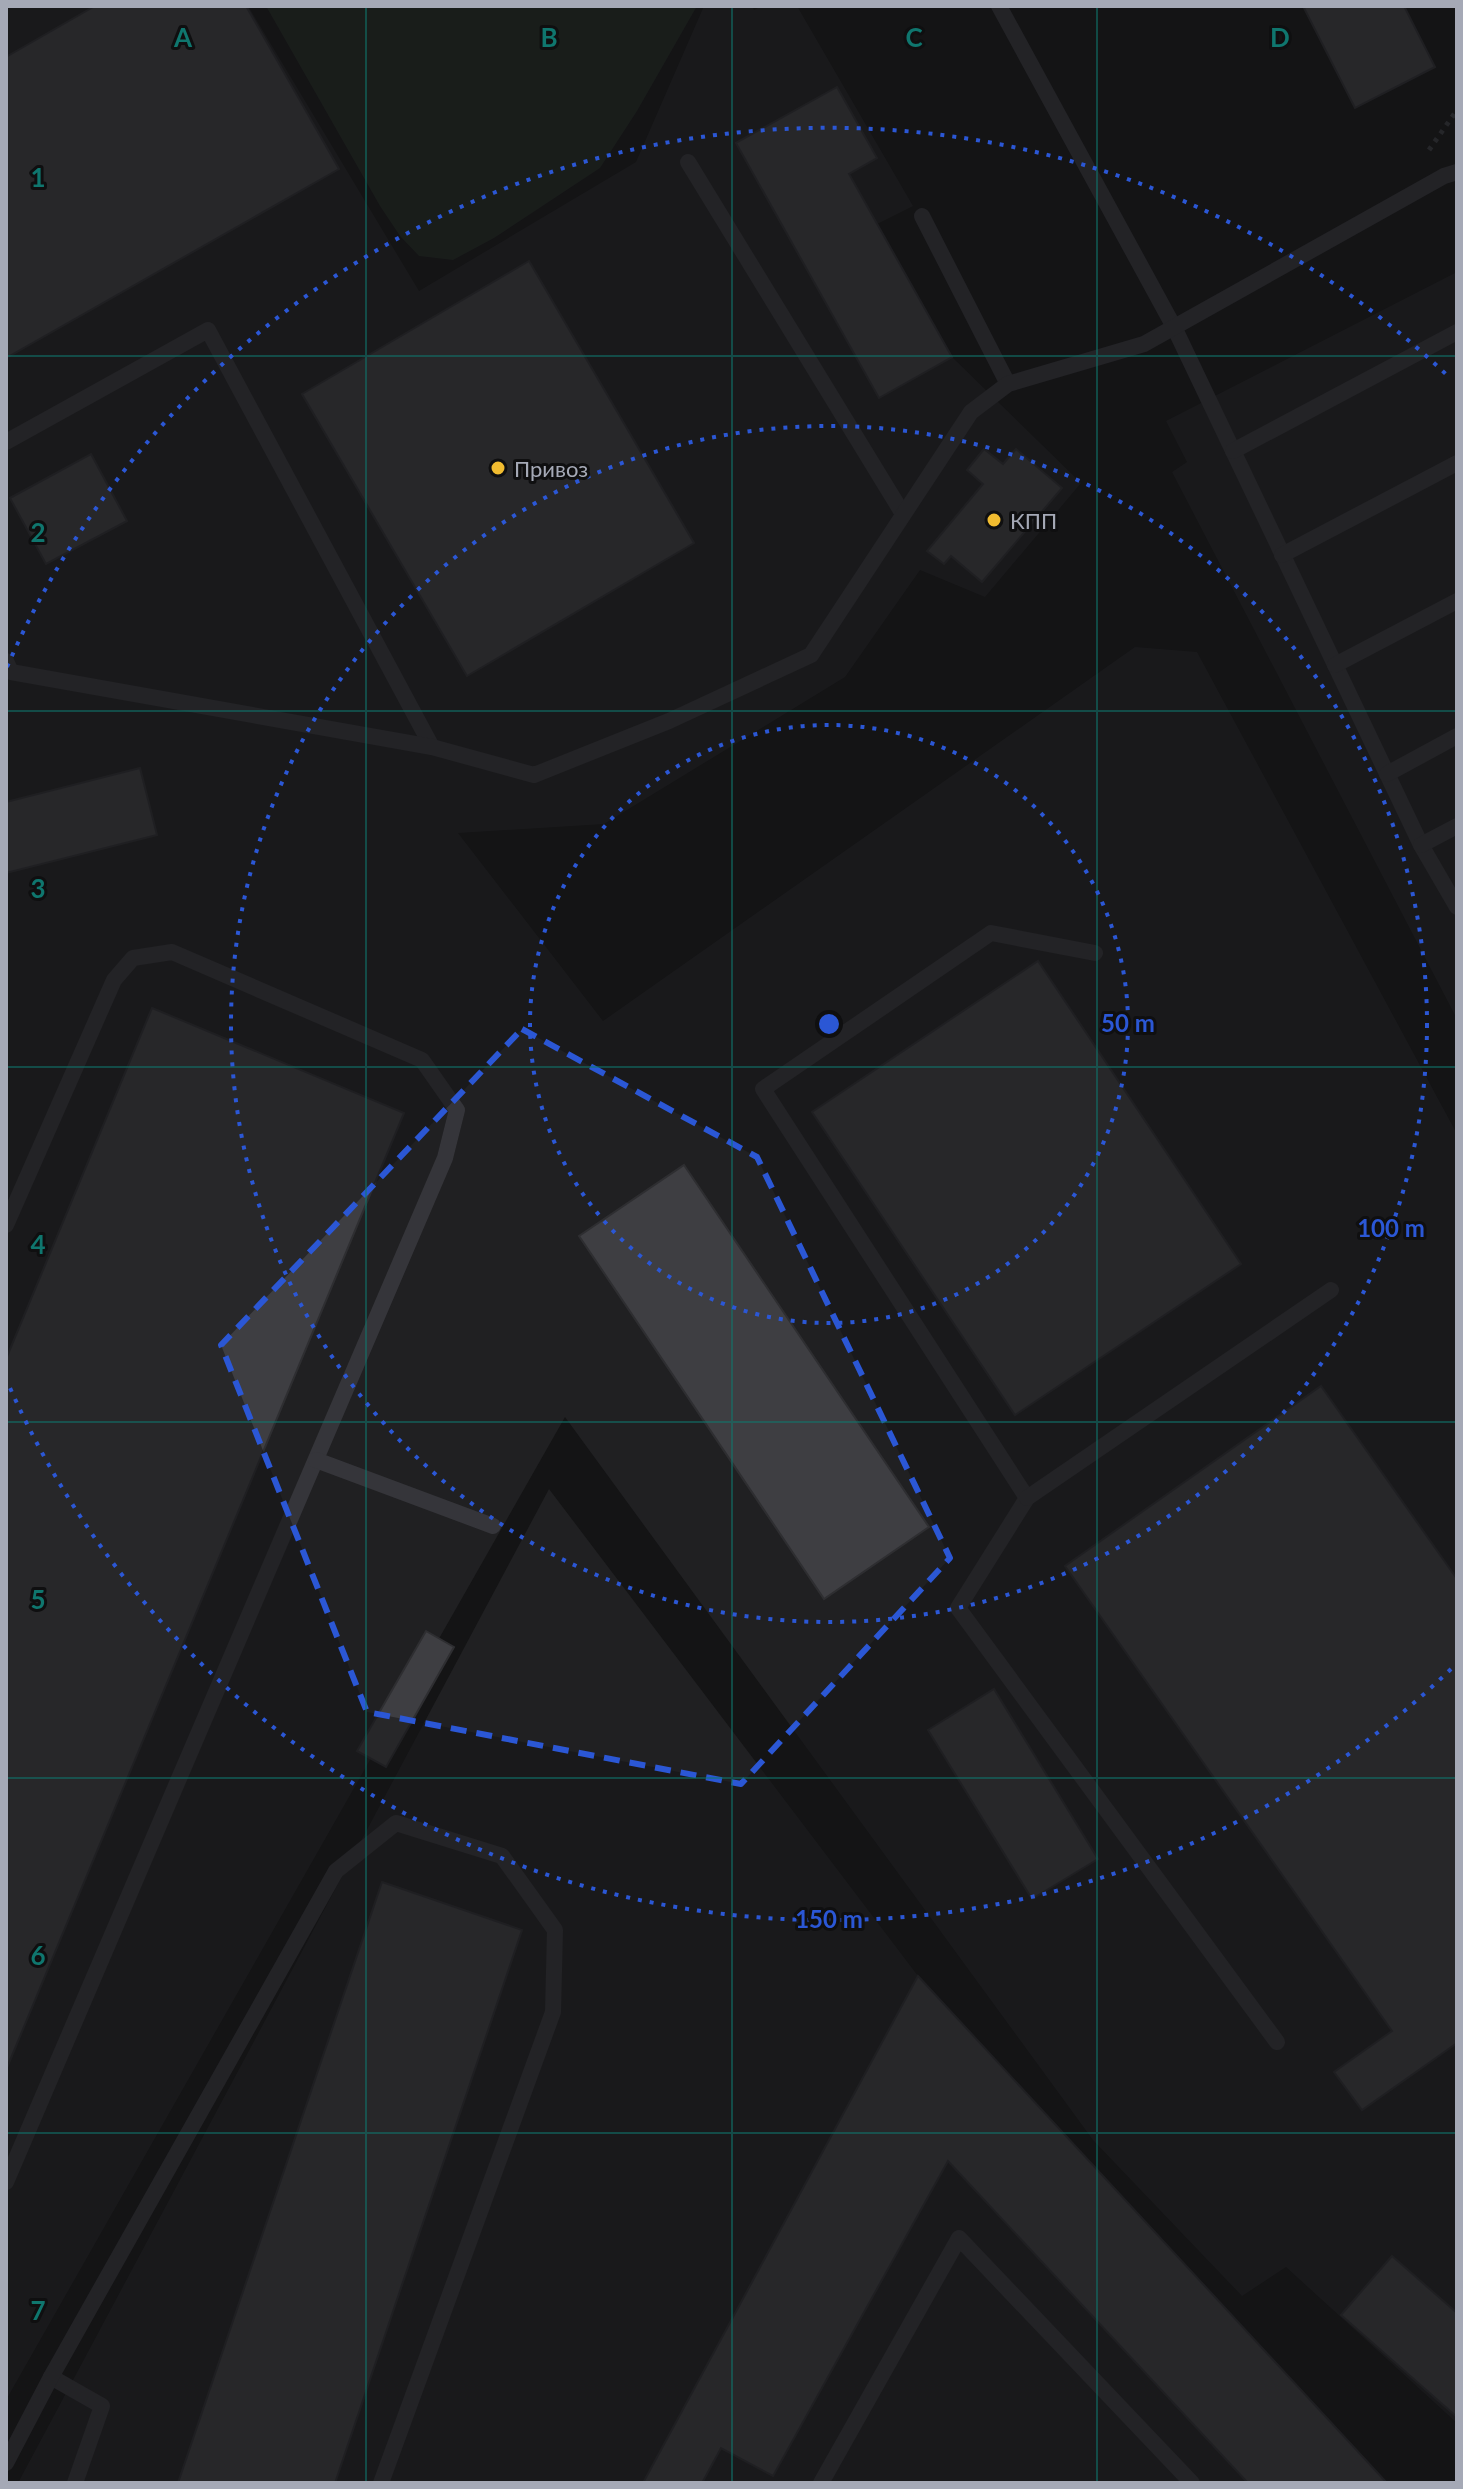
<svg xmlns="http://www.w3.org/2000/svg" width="1463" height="2489" viewBox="0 0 1463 2489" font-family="Lato,sans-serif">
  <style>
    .built { fill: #202022 }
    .green { fill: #202821 }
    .building { fill: #3e3e42; stroke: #2e2e31; stroke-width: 2 }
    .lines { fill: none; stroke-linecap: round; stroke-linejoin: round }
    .path { stroke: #3b3c41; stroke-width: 5; stroke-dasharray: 4 6; stroke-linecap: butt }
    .service { stroke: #35353a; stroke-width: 16 }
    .marked { fill: none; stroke: #2b57d5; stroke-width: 6; stroke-dasharray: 16 10; stroke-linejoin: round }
    .grid { fill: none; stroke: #0f766e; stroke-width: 2; stroke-opacity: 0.55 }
    .ring { fill: none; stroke: #2b57d5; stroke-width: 4; stroke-dasharray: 4 8 }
    .poi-dot { fill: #f1bc30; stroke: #0f0f10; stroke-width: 3 }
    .labels { text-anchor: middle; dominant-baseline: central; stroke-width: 6; stroke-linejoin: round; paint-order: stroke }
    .poi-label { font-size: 22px; fill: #a5a9b6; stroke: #0f0f10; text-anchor: start }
    .grid-label { font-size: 26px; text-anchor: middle; font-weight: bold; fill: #0f766e; stroke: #0f0f10; stroke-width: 6; stroke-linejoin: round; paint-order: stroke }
    .centre { fill: #2b57d5; stroke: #0f0f10; stroke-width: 4 }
    .ring-label { font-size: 24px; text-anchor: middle; font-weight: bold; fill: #2b57d5; stroke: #0f0f10; stroke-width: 6; stroke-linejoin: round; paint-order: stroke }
  </style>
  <rect width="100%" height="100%" fill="#141415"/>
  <g class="built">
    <path d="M6,6H248L419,291L636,162L704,6H752L754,10L762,6H797L913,206L877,224L952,357L1081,483L985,597L920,570L845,677L604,824L458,833L603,1021L1135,647L1197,652L1457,1134V2423L1286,2267L1242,2296L1093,2140L565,1417L6,2400Z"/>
    <path d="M1457,272V1019L1172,472L1187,462L1166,421Z"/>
    <path d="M549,1489L918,1976L1387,2483H18Z"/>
  </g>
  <path class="green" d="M266,6H697L637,111L600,168L494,238L453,260L419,256L400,236L380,206Z"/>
  <g class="building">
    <path d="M95,6H246L339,169L6,358V57Z"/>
    <path d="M1303,6H1404L1435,67L1355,108Z"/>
    <path d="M837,87L877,158L849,174L952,357L879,398L736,143Z"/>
    <path d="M529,261L694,543L467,676L302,394Z"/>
    <path d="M984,449L1003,464L1016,449L1062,488L982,582L951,556L944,564L927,551L983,484L967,470Z"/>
    <path d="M91,454L127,521L46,564L10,498Z"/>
    <path d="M140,768L157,835L6,873V802Z"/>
    <path d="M1038,961L1241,1264L1015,1415L812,1112Z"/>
    <path d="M152,1008L404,1113L6,2070V1359Z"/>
    <path d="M684,1165L929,1527L824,1599L579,1236Z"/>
    <path d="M1321,1386L1457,1579V2043L1362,2110L1334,2072L1392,2031L1065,1566Z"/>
    <path d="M426,1631L454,1647L386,1767L357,1751Z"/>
    <path d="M994,1689L1098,1859L1032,1899L928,1730Z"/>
    <path d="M382,1882L522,1930L335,2483H178Z"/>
    <path d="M918,1976L1387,2483H1248L948,2161L773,2476L721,2448L702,2483H643Z"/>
    <path d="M1392,2256L1457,2313V2417L1341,2315Z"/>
  </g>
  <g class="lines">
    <path class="path" d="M1429,150L1457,110"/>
    <g class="service">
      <path d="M999,6L1174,327L1421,845L1457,907"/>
      <path d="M688,162L903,514"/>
      <path d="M922,216L1008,384"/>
      <path d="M6,442L208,330L432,747"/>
      <path d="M1233,451L1457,332"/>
      <path d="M1282,555L1457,463"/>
      <path d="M6,661L11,672L432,747L534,775L669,721L811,655L971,412L1008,384L1144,344L1444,176L1457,172"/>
      <path d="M1335,665L1457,601"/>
      <path d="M1387,774L1457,736"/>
      <path d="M1421,845L1457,826"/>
      <path d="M1095,953L991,933L763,1089L1027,1498L958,1608L1277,2042"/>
      <path d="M6,1225L114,980L133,958L172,952L422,1060L457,1110L445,1158L6,2182"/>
      <path d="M316,1460L493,1526"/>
      <path d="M1027,1498L1331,1290"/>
      <path d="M51,2377L102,2406L75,2483"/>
      <path d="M6,2463L51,2377L336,1871L396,1823L502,1856L555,1930L553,2012L381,2483"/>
      <path d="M821,2483L959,2238L1192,2483"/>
    </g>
  </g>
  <path d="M0 0H1463V2489H0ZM522,1029L757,1157L950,1558L741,1784L367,1712L221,1345Z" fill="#141415" fill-opacity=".55" fill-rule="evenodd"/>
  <path class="marked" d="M522,1029L757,1157L950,1558L741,1784L367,1712L221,1345Z"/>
  <path class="grid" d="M366,6V2483M732,6V2483M1097,6V2483M6,356H1457M6,711H1457M6,1067H1457M6,1422H1457M6,1778H1457M6,2133H1457"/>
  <g class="ring">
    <circle cx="829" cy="1024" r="299"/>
    <circle cx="829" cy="1024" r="598"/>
    <path d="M1451 1669A896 896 0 0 1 7 1381M7 667A896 896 0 0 1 1451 379"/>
  </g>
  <g class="poi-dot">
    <circle cx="498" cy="468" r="8"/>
    <circle cx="994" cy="520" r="8"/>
  </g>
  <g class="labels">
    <g class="poi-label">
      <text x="514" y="468">Привоз</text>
      <text x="1010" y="520">КПП</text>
    </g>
  </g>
  <g class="grid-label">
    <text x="183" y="47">A</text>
    <text x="549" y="47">B</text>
    <text x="914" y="47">C</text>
    <text x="1280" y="47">D</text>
    <text x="38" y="187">1</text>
    <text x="38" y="542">2</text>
    <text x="38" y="898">3</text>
    <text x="38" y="1254">4</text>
    <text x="38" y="1609">5</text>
    <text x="38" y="1965">6</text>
    <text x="38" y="2320">7</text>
  </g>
  <circle cx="829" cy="1024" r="12" class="centre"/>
  <g class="ring-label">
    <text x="1128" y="1032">50 m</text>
    <text x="1391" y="1237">100 m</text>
    <text x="829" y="1928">150 m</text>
  </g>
  <rect width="1463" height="2489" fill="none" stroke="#a5a9b6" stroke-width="16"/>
</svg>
